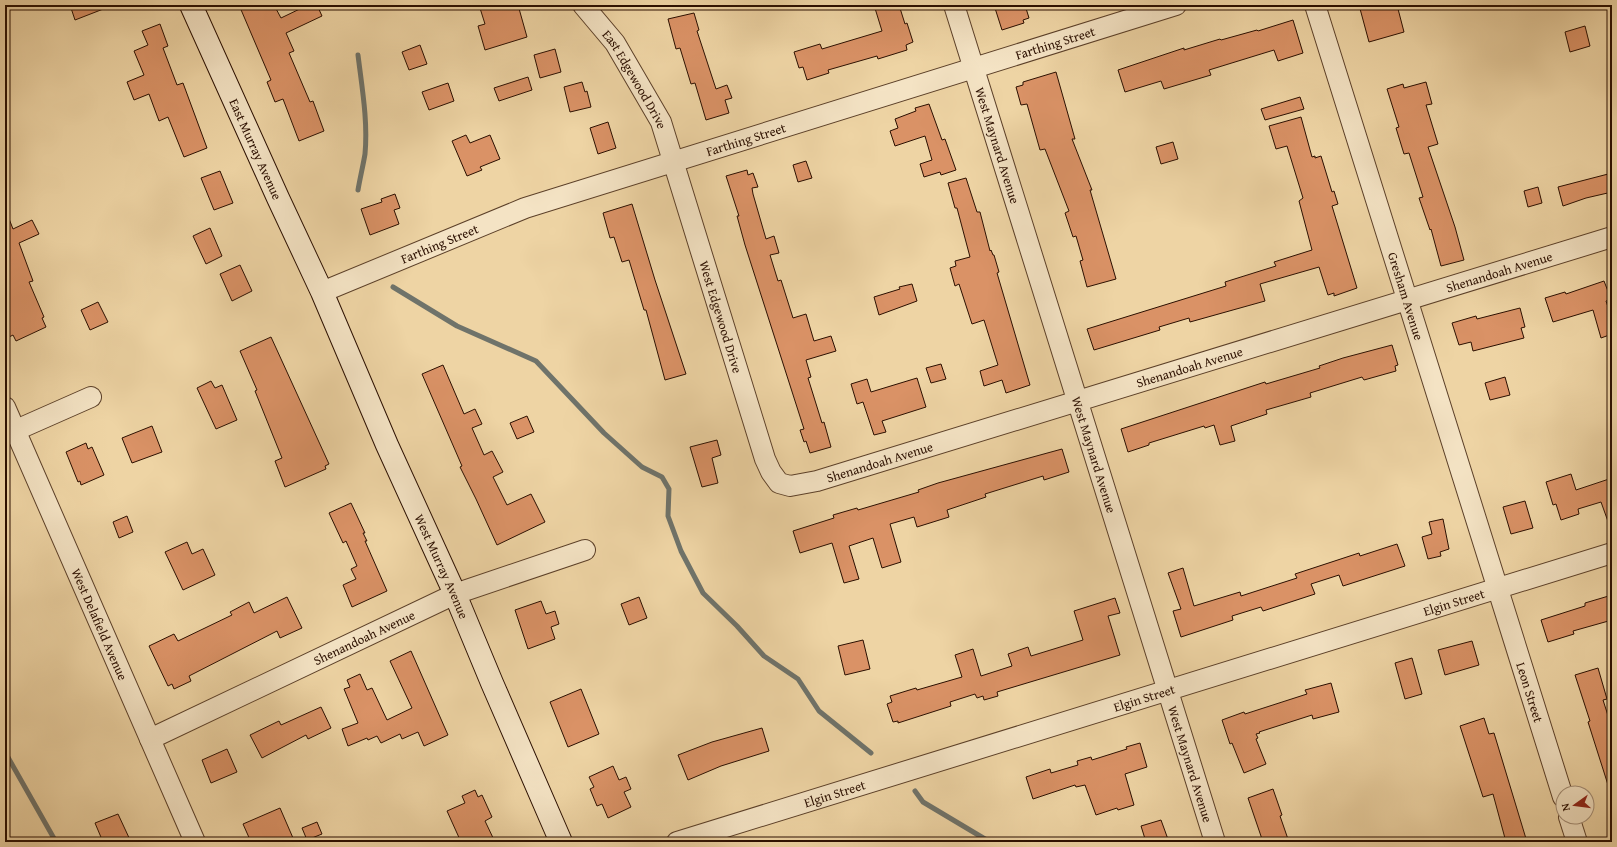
<svg xmlns="http://www.w3.org/2000/svg" width="1617" height="847" viewBox="0 0 1617 847" font-family="'Gentium Book Plus',serif">
  <style>
    .lines { fill: none; stroke-linecap: round; stroke-linejoin: round }
    .stream { stroke: #6f736a; stroke-width: 5 }
    .building { fill: #da9266; stroke: #2b0f00 }
    .street-casing { stroke: #5c4029; stroke-width: 22 }
    .secondary-casing { stroke: #2b0f00; stroke-width: 24 }
    .street { stroke: #f4e3c4; stroke-width: 20 }
    .secondary { stroke: #f4e3c4; stroke-width: 22 }
    .labels { text-anchor: middle; dominant-baseline: central; stroke-width: 3; stroke-linejoin: round; paint-order: stroke }
    .street-label { font-size: 13px; fill: #2b0f00; stroke: #f4e3c4 }
  </style>
  <rect width="100%" height="100%" fill="#eed4a4"/>
  <filter id="stains"><feTurbulence type="fractalNoise" baseFrequency=".005" numOctaves="4"/><feColorMatrix values="0 0 0 0 .2 0 0 0 0 .09 0 0 0 0 .02 0 0 0 .5 -.17"/></filter>
  <radialGradient id="worn" r=".72"><stop offset=".6" stop-color="#630" stop-opacity="0"/><stop offset="1" stop-color="#630" stop-opacity=".3"/></radialGradient>
  <g class="lines">
    <g class="stream">
      <path d="M358,190C360,178 363,166 365,154C368,121 362,88 358,55"/>
      <path d="M393,287L457,326L536,361L604,433L642,467L662,477L669,489L668,516L681,551L703,593L737,626L764,656L798,679L819,711L871,753"/>
      <path d="M5,752L56,842"/>
      <path d="M915,791L923,802L990,842"/>
    </g>
  </g>
  <g class="building">
    <path d="M70,5H111V6L75,20Z"/>
    <path d="M239,5H274L281,18L308,5H317L322,16L286,33L294,51L289,53L310,102L313,101L324,131L299,141L283,99L275,102L267,82L271,80Z"/>
    <path d="M479,5H518L527,37L485,50L478,26L485,24Z"/>
    <path d="M874,5H899L905,24L907,23L913,42L906,45L907,50L878,59L877,56L828,70L829,73L807,80L803,67L799,68L794,52L820,44L822,49L882,31Z"/>
    <path d="M994,5H1025L1029,18L1023,20L1024,23L1002,30Z"/>
    <path d="M1359,5H1397L1404,32L1369,42Z"/>
    <path d="M694,13L699,30L697,31L716,89L727,85L732,98L725,100L729,113L706,120L695,83L691,84L680,48L676,49L668,19Z"/>
    <path d="M1293,20L1303,53L1278,61L1274,50L1209,70L1211,75L1164,89L1161,81L1125,92L1118,70L1184,48V50L1220,39L1221,40L1257,30L1258,31Z"/>
    <path d="M160,24L168,46L163,48L177,85L183,83L207,148L184,157L168,117L159,121L149,94L134,100L127,82L144,75L134,51L148,45L142,31Z"/>
    <path d="M1585,26L1590,46L1570,52L1565,32Z"/>
    <path d="M420,45L427,64L409,70L402,52Z"/>
    <path d="M555,49L561,72L540,78L534,55Z"/>
    <path d="M1056,72L1075,139H1072L1092,190H1090L1116,279L1087,287L1080,261L1083,260L1076,236L1073,237L1065,213L1069,211L1045,149L1040,150L1027,104L1021,105L1016,87L1023,85V82Z"/>
    <path d="M528,77L532,90L499,101L494,88Z"/>
    <path d="M582,82L585,92L587,91L591,107L570,112L564,87Z"/>
    <path d="M1426,82L1432,104L1426,105L1438,144L1428,147L1455,227L1464,260L1441,266L1431,229L1430,230L1419,198L1423,197L1409,153L1404,154L1396,128L1399,127L1387,89L1403,84L1404,88Z"/>
    <path d="M448,83L454,101L429,110L422,92Z"/>
    <path d="M1300,97L1304,109L1265,120L1261,109Z"/>
    <path d="M929,104L942,140L945,139L956,170L941,175L940,172L924,177L920,164L932,160L925,136L895,146L890,131L898,128L895,119L916,111L915,108Z"/>
    <path d="M1301,117L1312,157L1315,156V158L1321,156L1332,192L1334,191L1338,204L1332,206L1357,288L1334,296V293L1328,295L1319,267L1260,284L1265,301L1190,322L1189,318L1159,327L1160,330L1094,350L1087,329L1226,286L1225,282L1276,266L1274,262L1312,250L1299,201L1303,198L1287,146L1276,149L1269,126Z"/>
    <path d="M608,122L616,148L598,154L590,128Z"/>
    <path d="M466,135L470,143L490,135L500,159L480,167L482,170L467,176L452,141Z"/>
    <path d="M1173,142L1178,159L1161,164L1156,147Z"/>
    <path d="M806,161L812,178L798,182L793,165Z"/>
    <path d="M747,170L748,175L753,173L758,187L752,188L753,194L766,239L774,236L779,253L770,255L778,281L781,280L793,318L806,314L814,341L831,336L836,351L806,360L811,377L808,378L822,423L824,422L831,447L810,453L806,441L804,442L800,430L804,429L745,245L737,216H739L726,176Z"/>
    <path d="M220,171L233,203L214,210L201,178Z"/>
    <path d="M1612,173V192L1586,198L1563,206L1558,187Z"/>
    <path d="M966,178L977,212H980L990,251L991,250L993,255H994L999,272L997,273L1030,385L1006,393L1002,380L984,386L980,371L998,365L984,320L972,324L959,284L955,286L950,268L956,266L955,261L970,257L957,208H955L948,183Z"/>
    <path d="M1538,187L1542,203L1528,207L1524,191Z"/>
    <path d="M395,194L400,208L394,210L399,224L370,235L361,209L382,202L381,199Z"/>
    <path d="M632,204L655,280L686,374L665,380L646,310H644L629,260L622,262L614,237L610,238L603,213Z"/>
    <path d="M5,211H6L13,229L32,220L39,234L19,243L33,281L29,282L44,317L42,318L46,327L16,341L13,335L5,339Z"/>
    <path d="M210,228L222,256L206,264L193,236Z"/>
    <path d="M240,265L252,291L232,301L220,274Z"/>
    <path d="M1604,281L1611,299L1606,301L1612,319V334L1601,338L1593,310L1553,322L1545,298L1565,292L1566,294Z"/>
    <path d="M912,284L917,301L879,315L874,297L900,289L899,287Z"/>
    <path d="M98,302L108,322L90,330L81,310Z"/>
    <path d="M1520,308L1525,327L1521,328L1524,338L1473,351L1471,342L1459,345L1452,323L1476,316L1477,319Z"/>
    <path d="M271,337L329,464L325,466L326,469L285,487L275,461L282,458L255,391L257,390L240,351Z"/>
    <path d="M1392,345L1398,365L1395,366L1396,371L1364,380L1362,377L1310,393L1311,397L1266,410L1267,414L1231,426L1235,441L1220,445L1214,425L1205,428L1204,426L1149,443V445L1128,452L1121,429L1265,382L1266,384L1320,368L1319,366L1343,358Z"/>
    <path d="M941,364L946,379L931,383L926,368Z"/>
    <path d="M443,365L464,414L475,409L482,424L472,428L484,455L492,451L503,472L493,477L507,505L531,494L545,522L497,545L476,499L460,467L462,466L422,374Z"/>
    <path d="M1505,377L1510,395L1490,400L1485,383Z"/>
    <path d="M917,378L926,407L882,421L886,432L874,435L863,402L857,404L851,384L867,379L871,392Z"/>
    <path d="M211,381L215,388L222,385L237,420L216,429L197,388Z"/>
    <path d="M527,416L534,432L517,439L510,423Z"/>
    <path d="M152,426L162,452L132,463L122,438Z"/>
    <path d="M717,440L721,455L712,458L718,483L702,487L690,447Z"/>
    <path d="M86,443L88,449L92,447L104,475L81,485L80,481L78,482L66,452Z"/>
    <path d="M1062,449L1069,472L1044,480L1043,476L985,494L986,497L947,510L949,517L917,527L914,517L890,524L901,562L882,568L873,538L849,546L859,579L844,583L832,543L800,553L793,531L834,518L833,515L857,508L858,510L919,492L918,490L938,483Z"/>
    <path d="M1571,474L1576,490L1612,478V526L1610,527L1601,502L1578,509L1579,514L1561,520L1556,504L1553,505L1546,482Z"/>
    <path d="M1525,501L1533,528L1511,534L1503,507Z"/>
    <path d="M351,503L365,533H363L367,541H365L387,591L352,607L343,585L356,579L351,569L357,566L346,541L343,543L329,513Z"/>
    <path d="M127,516L133,532L119,538L113,522Z"/>
    <path d="M1443,519L1449,549L1440,552L1441,556L1428,559L1422,537L1432,534L1429,522Z"/>
    <path d="M187,542L192,554L203,549L215,575L183,590L165,552Z"/>
    <path d="M1397,544L1405,566L1343,586L1339,575L1311,584L1315,594L1263,611L1261,607L1232,616L1233,620L1181,637L1173,611L1181,609L1168,573L1183,568L1194,606L1240,592L1241,596L1297,578L1295,574L1359,553L1360,556Z"/>
    <path d="M1612,595V620L1573,631L1574,634L1548,642L1541,620L1585,606V603Z"/>
    <path d="M287,597L302,628L280,638L277,631L189,676L191,681L174,689L172,684L168,686L149,646L174,634L178,641L232,615L230,612L249,602L254,613Z"/>
    <path d="M639,597L647,618L629,625L621,604Z"/>
    <path d="M1115,598L1120,613L1108,616L1120,655L997,692L998,696L984,700L983,696L977,698L975,694L950,702L951,706L898,723V721L893,722L887,704L892,702L890,696L916,688L917,690L962,677L955,655L973,649L981,676L1012,666L1008,654L1028,647L1031,656L1083,640L1074,611Z"/>
    <path d="M541,601L546,614L555,611L559,624L551,627L555,639L528,649L515,610Z"/>
    <path d="M863,640L870,669L845,675L838,646Z"/>
    <path d="M1472,641L1479,665L1445,675L1438,650Z"/>
    <path d="M411,651L448,735L424,746L418,732L402,739L400,734L381,743L377,736L368,740L367,738L348,746L342,729L358,723L344,689L350,687L347,680L360,674L367,690L372,688L387,720L412,708L390,661Z"/>
    <path d="M1412,658L1422,694L1405,699L1395,663Z"/>
    <path d="M1598,668L1607,699L1603,700L1612,728V788H1609L1588,722L1590,721L1575,675Z"/>
    <path d="M1331,683L1339,712L1313,719L1312,715L1259,732L1260,733L1256,734L1258,738L1256,739L1266,764L1244,773L1232,743L1230,744L1222,720L1244,712L1245,714L1307,694L1305,690Z"/>
    <path d="M581,689L599,734L568,747L550,702Z"/>
    <path d="M321,707L331,728L308,739L306,735L262,758L250,735L279,721L281,725Z"/>
    <path d="M1484,718L1489,734L1494,733L1527,842H1506L1493,794L1483,797L1460,726Z"/>
    <path d="M762,728L769,751L721,766L688,780L678,755L712,742Z"/>
    <path d="M1140,743L1147,767L1125,774L1134,805L1118,810L1117,808L1096,815L1085,785L1076,787L1075,785L1033,799L1026,777L1050,769L1051,773L1078,765L1077,761L1091,757L1092,760L1127,749L1126,747Z"/>
    <path d="M227,749L237,772L211,783L202,760Z"/>
    <path d="M613,766L619,780L626,777L631,789L624,792L631,807L608,818L602,804L597,806L590,789L594,787L589,777Z"/>
    <path d="M1273,789L1282,815L1280,816L1289,842H1263L1248,798Z"/>
    <path d="M475,790L478,797L482,795L492,817L485,821L495,842H461L447,811L465,803L462,796Z"/>
    <path d="M280,808L293,838L284,842H251L243,824Z"/>
    <path d="M118,814L131,842H103L95,823Z"/>
    <path d="M1161,820L1169,842H1146L1141,826Z"/>
    <path d="M317,822L322,834L307,840L302,828Z"/>
  </g>
  <g class="lines">
    <g class="street-casing">
      <g id="street">
        <path id="s1" d="M583,5L615,43L661,122L765,459L771,472L779,483L790,486L817,481L1612,237"/>
        <path id="s2" d="M954,5L1215,842"/>
        <path id="s3" d="M1315,5L1563,797"/>
        <path id="s4" d="M322,292L525,208L1176,5"/>
        <path id="s5" d="M5,407L195,842"/>
        <path d="M5,435L91,397"/>
        <path id="s6" d="M150,739L455,594L585,550"/>
        <path d="M1569,817L1577,842"/>
        <path id="s7" d="M677,842L1612,553"/>
      </g>
    </g>
    <g class="secondary-casing">
      <g id="secondary">
        <path id="s8" d="M191,5L278,198L322,292L387,445L455,594L492,683L561,842"/>
      </g>
    </g>
    <use href="#street" class="street"/>
    <use href="#secondary" class="secondary"/>
  </g>
  <g class="labels">
    <g class="street-label">
      <text stroke="none"><textPath href="#s4" startOffset="775">Farthing Street</textPath></text>
      <text stroke="none"><textPath href="#s1" startOffset="91">East Edgewood Drive</textPath></text>
      <text stroke="none"><textPath href="#s4" startOffset="451">Farthing Street</textPath></text>
      <text stroke="none"><textPath href="#s2" startOffset="147">West Maynard Avenue</textPath></text>
      <text stroke="none"><textPath href="#s8" startOffset="158">East Murray Avenue</textPath></text>
      <text stroke="none"><textPath href="#s4" startOffset="127">Farthing Street</textPath></text>
      <text stroke="none"><textPath href="#s1" startOffset="1274">Shenandoah Avenue</textPath></text>
      <text stroke="none"><textPath href="#s3" startOffset="305">Gresham Avenue</textPath></text>
      <text stroke="none"><textPath href="#s1" startOffset="345">West Edgewood Drive</textPath></text>
      <text stroke="none"><textPath href="#s1" startOffset="950">Shenandoah Avenue</textPath></text>
      <text stroke="none"><textPath href="#s2" startOffset="471">West Maynard Avenue</textPath></text>
      <text stroke="none"><textPath href="#s1" startOffset="626">Shenandoah Avenue</textPath></text>
      <text stroke="none"><textPath href="#s8" startOffset="615">West Murray Avenue</textPath></text>
      <text stroke="none"><textPath href="#s7" startOffset="813">Elgin Street</textPath></text>
      <text stroke="none"><textPath href="#s5" startOffset="237">West Delafield Avenue</textPath></text>
      <text stroke="none"><textPath href="#s6" startOffset="237">Shenandoah Avenue</textPath></text>
      <text stroke="none"><textPath href="#s3" startOffset="720">Leon Street</textPath></text>
      <text stroke="none"><textPath href="#s7" startOffset="489">Elgin Street</textPath></text>
      <text stroke="none"><textPath href="#s2" startOffset="795">West Maynard Avenue</textPath></text>
      <text stroke="none"><textPath href="#s7" startOffset="165">Elgin Street</textPath></text>
    </g>
  </g>
  <rect width="1617" height="847" fill="none" stroke="#eed4a4" stroke-width="20"/>
  <rect x="6" y="6" width="1605" height="835" fill="none" stroke="#2b0f00" stroke-width="2"/>
  <rect x="10" y="10" width="1597" height="827" fill="none" stroke="#2b0f00"/>
  <g transform="translate(1575 805) rotate(256)"><circle r="19" fill="#f4e3c4" stroke="#a48e76"/>
  <path d="M0-3L7 15L0 10L-7 15Z" fill="#8f2418"/>
  <text y="-6" font-size="11" font-weight="bold" text-anchor="middle" fill="#2b0f00">N</text>
  </g>
  <rect width="100%" height="100%" filter="url(#stains)"/>
  <rect width="100%" height="100%" fill="url(#worn)"/>
</svg>
